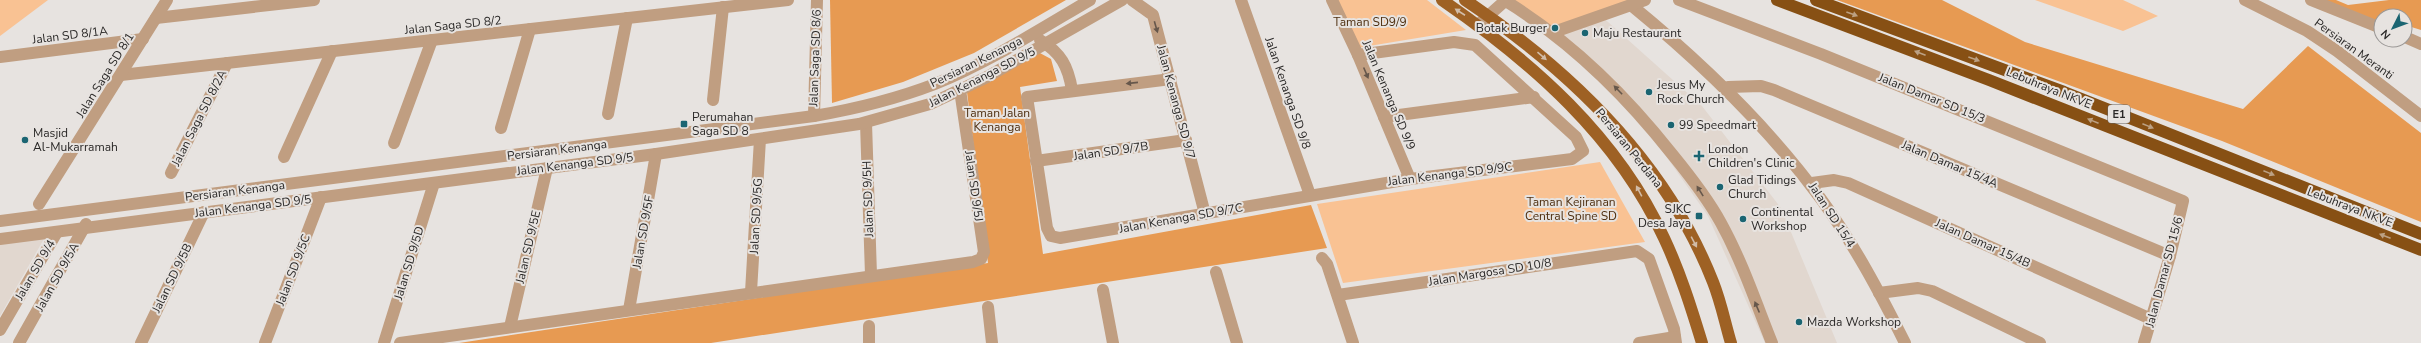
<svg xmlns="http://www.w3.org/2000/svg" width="2421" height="343" viewBox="0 0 2421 343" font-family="'Nunito Sans',sans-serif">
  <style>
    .built { fill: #e1d7cf }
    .green { fill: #f9c293 }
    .forest { fill: #e79a52 }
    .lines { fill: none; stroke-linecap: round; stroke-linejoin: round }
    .minor { stroke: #c09e81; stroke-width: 12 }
    .major { stroke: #9e6124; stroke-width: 12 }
    .highway { stroke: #875014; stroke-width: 12 }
    .oneway { fill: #d1bca8 }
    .oneway2 { fill: #bca184 }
    .oneway3 { fill: #66574b }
    .poi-dot { fill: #1b6572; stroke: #e7e3e0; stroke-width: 1.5 }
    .labels { text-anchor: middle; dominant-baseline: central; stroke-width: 4; stroke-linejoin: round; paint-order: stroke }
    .shield { fill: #e7e3e0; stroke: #63605e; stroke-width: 1 }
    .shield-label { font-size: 11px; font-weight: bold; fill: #2a2827 }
    .park-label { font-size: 12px; fill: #4e2f10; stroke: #e7e3e0 }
    .street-label { font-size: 12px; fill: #2a2827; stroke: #e7e3e0 }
    .poi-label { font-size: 12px; fill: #2a2827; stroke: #e7e3e0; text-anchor: start }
  </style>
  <rect width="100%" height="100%" fill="#e7e3e0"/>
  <g class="built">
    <path d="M1598,13L1702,106L1781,208L1837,343H1765L1708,216L1642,122L1547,33Z"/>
    <path d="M45,237L0,316V243Z"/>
  </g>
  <g class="green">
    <path d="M0,0H48L0,36Z"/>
    <path d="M1335,0H1427L1466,30L1357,48Z"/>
    <path d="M1511,0H1637L1555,29Z"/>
    <path d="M2035,0H2123L2158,16L2123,31Z"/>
    <path d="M1600,162L1645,242L1343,283L1317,204Z"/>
  </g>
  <g class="forest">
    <path d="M830,0H1066L974,53L903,82L832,103Z"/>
    <path d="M1837,0H1942L2025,42L2243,109L2308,46L2421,133V222L2222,141Z"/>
    <path d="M2319,0H2336L2348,5L2389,0H2421V30L2405,25V16H2381V18L2372,21Z"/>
    <path d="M1038,52L1051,59L1057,81L1020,87L1043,254L1311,205L1327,248L711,343H459L988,263L967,92Z"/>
  </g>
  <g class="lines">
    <g class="minor">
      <path d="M1132,0L1153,15L1205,214"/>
      <path d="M1241,0L1310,195"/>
      <path d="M1332,0L1358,55L1410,179"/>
      <path d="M1504,0C1571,41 1624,93 1672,154C1690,176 1708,199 1721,223C1742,261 1756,303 1772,343"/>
      <path d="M1679,0L1821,54L2183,201L2170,256L2144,343"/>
      <path d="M2245,0L2307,31L2337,51L2421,116"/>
      <path d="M2311,0L2381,28"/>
      <path d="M1631,5C1702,63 1767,125 1821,199C1854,244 1880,293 1905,343"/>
      <path d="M156,18L314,0"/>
      <path d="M1479,24L1506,0"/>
      <path d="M1554,32L1645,0"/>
      <path d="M2405,37L2421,44"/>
      <path d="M1040,40C1061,53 1068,66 1072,90"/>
      <path d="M0,57L143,39"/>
      <path d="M121,75L788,0"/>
      <path d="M1171,79L1027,97L1047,228L1051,236L1060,238L1410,179L1572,159L1583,151L1576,137L1475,45L1454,42L1358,55"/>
      <path d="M1728,87L1761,86L1774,90L2170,256"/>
      <path d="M713,100L723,7"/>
      <path d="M608,114L627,18"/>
      <path d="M814,116L817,0"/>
      <path d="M1384,117L1534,97"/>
      <path d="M866,123L871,275"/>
      <path d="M501,128L530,29"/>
      <path d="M394,143L432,40"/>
      <path d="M284,157L332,51"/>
      <path d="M1036,161L1186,140"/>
      <path d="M171,173L227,63"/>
      <path d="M1812,183L1834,180L1848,183L2151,319"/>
      <path d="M39,204L167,0"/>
      <path d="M0,221L814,116C855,109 896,99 935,84C989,62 1039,30 1090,0"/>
      <path d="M0,239L656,154L859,124L930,104L987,77L1122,0"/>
      <path d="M1322,258L1327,264L1353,343"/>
      <path d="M1216,272L1237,343"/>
      <path d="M1103,290L1113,343"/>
      <path d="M751,292L760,139"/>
      <path d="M1879,293L1918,288L1932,291L2040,343"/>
      <path d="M1338,295L1637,251L1649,259L1674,329L1676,343"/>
      <path d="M988,307L992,343"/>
      <path d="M629,310L656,154"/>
      <path d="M869,326V343"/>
      <path d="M510,327L547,168"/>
      <path d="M0,330L57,232"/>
      <path d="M19,343L86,224"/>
      <path d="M141,343L204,212"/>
      <path d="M265,343L321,197"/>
      <path d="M384,343L434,183"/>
      <path d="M400,343L973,262L981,259L984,252L960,90"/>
      <path d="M1639,343L1675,337"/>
    </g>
    <g class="major">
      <path d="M1442,0C1532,62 1617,136 1664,238C1680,272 1691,307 1702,343"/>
      <path d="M1465,0C1570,70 1666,162 1713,282C1721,302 1725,323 1731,343"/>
    </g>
    <g class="highway">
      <path d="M1777,0L1989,80L2421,250"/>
      <path d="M1816,0L2064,92L2421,234"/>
    </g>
  </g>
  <defs><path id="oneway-solid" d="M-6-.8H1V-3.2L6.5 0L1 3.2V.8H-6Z"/></defs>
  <g class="oneway">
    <use href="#oneway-solid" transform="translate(1460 12) rotate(-147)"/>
    <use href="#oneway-solid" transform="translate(1542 56) rotate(41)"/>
    <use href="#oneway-solid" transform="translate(1639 191) rotate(-118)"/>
    <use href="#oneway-solid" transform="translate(1694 242) rotate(62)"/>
  </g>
  <g class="oneway2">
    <use href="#oneway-solid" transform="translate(1852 14) rotate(20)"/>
    <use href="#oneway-solid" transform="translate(1920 53) rotate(-159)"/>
    <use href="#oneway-solid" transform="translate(1974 59) rotate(20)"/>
    <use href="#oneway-solid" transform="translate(2093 121) rotate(-158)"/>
    <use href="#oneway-solid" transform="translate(2148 126) rotate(22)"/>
    <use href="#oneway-solid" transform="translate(2269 173) rotate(22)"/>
    <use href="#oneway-solid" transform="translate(2385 236) rotate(-159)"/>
  </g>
  <g class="oneway3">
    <use href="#oneway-solid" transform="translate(1156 27) rotate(74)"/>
    <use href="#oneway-solid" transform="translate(1366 73) rotate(67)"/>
    <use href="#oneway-solid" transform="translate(1132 83) rotate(174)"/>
    <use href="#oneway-solid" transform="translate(1618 90) rotate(-134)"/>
    <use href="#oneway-solid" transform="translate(1700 191) rotate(-122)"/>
    <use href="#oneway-solid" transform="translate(1757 307) rotate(-113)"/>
  </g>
  <g class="poi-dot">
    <circle cx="1555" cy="28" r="4"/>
    <circle cx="1585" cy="33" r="4"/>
    <circle cx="1649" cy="92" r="4"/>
    <rect x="680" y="120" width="8" height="8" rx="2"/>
    <circle cx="1671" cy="125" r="4"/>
    <circle cx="25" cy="140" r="4"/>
    <path d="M1697 150h4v4h4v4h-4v4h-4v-4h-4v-4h4z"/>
    <circle cx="1720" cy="187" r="4"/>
    <rect x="1695" y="212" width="8" height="8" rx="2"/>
    <circle cx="1743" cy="219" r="4"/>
    <circle cx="1799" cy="322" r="4"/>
  </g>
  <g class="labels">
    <rect class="shield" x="2108" y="105" width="22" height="18" rx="3"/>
    <g class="shield-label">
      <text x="2119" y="114">E1</text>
    </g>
    <g class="park-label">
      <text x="1370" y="22">Taman SD9/9</text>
      <text x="997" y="113">Taman Jalan<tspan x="997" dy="14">Kenanga</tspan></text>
      <text x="1571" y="202">Taman Kejiranan<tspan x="1571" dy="14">Central Spine SD</tspan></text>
    </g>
    <g class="street-label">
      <text transform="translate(453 25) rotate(-6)">Jalan Saga SD 8/2</text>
      <text transform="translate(70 35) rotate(-7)">Jalan SD 8/1A</text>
      <text transform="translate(2354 49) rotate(36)">Persiaran Meranti</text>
      <text transform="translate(815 58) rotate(-88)">Jalan Saga SD 8/6</text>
      <text transform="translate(976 62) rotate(-26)">Persiaran Kenanga</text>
      <text transform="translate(105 75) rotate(-58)">Jalan Saga SD 8/1</text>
      <text transform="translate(982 77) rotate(-27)">Jalan Kenanga SD 9/5</text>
      <text transform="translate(2049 88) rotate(22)">Lebuhraya NKVE</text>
      <text transform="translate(1288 93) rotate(71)">Jalan Kenanga SD 9/8</text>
      <text transform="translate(1389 95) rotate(67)">Jalan Kenanga SD 9/9</text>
      <text transform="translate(1932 98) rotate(22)">Jalan Damar SD 15/3</text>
      <text transform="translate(1176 102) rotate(75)">Jalan Kenanga SD 9/7</text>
      <text transform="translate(199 118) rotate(-63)">Jalan Saga SD 8/2A</text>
      <text transform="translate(1629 148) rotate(51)">Persiaran Perdana</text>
      <text transform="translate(557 150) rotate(-7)">Persiaran Kenanga</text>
      <text transform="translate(1111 151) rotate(-8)">Jalan SD 9/7B</text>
      <text transform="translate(575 164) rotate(-7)">Jalan Kenanga SD 9/5</text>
      <text transform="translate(1950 164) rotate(23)">Jalan Damar 15/4A</text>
      <text transform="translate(1450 174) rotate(-7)">Jalan Kenanga SD 9/9C</text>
      <text transform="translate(974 186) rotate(82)">Jalan SD 9/5J</text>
      <text transform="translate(235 191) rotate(-7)">Persiaran Kenanga</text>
      <text transform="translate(868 199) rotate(-92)">Jalan SD 9/5H</text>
      <text transform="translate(253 206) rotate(-7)">Jalan Kenanga SD 9/5</text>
      <text transform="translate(2350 207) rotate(21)">Lebuhraya NKVE</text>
      <text transform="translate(1832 215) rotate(57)">Jalan SD 15/4</text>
      <text transform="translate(756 216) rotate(-87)">Jalan SD 9/5G</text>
      <text transform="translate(1181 218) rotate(-10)">Jalan Kenanga SD 9/7C</text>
      <text transform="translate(643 232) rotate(-80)">Jalan SD 9/5F</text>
      <text transform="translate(1983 243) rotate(24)">Jalan Damar 15/4B</text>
      <text transform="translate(528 247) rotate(-77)">Jalan SD 9/5E</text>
      <text transform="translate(409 263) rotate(-73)">Jalan SD 9/5D</text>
      <text transform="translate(35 270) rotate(-60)">Jalan SD 9/4</text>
      <text transform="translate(293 270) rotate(-69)">Jalan SD 9/5C</text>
      <text transform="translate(1490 272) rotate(-9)">Jalan Margosa SD 10/8</text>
      <text transform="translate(2164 272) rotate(-75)">Jalan Damar SD 15/6</text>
      <text transform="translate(57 277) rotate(-61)">Jalan SD 9/5A</text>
      <text transform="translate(172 278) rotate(-64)">Jalan SD 9/5B</text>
    </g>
    <g class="poi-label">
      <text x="1547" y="28" text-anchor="end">Botak Burger</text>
      <text x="1593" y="33">Maju Restaurant</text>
      <text x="1657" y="85">Jesus My<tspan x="1657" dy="14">Rock Church</tspan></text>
      <text x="692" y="117">Perumahan<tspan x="692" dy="14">Saga SD 8</tspan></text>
      <text x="1679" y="125">99 Speedmart</text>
      <text x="33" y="133">Masjid<tspan x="33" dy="14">Al-Mukarramah</tspan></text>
      <text x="1708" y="149">London<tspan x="1708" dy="14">Children's Clinic</tspan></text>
      <text x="1728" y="180">Glad Tidings<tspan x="1728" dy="14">Church</tspan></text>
      <text x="1691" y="209" text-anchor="end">SJKC<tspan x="1691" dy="14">Desa Jaya</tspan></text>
      <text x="1751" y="212">Continental<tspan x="1751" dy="14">Workshop</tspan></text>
      <text x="1807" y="322">Mazda Workshop</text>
    </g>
  </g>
  <g transform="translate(2393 28) rotate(228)"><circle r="19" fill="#e7e3e0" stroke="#9b9896"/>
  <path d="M0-3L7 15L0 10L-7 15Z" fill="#1b6572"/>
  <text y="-6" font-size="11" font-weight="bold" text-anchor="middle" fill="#2a2827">N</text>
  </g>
</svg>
